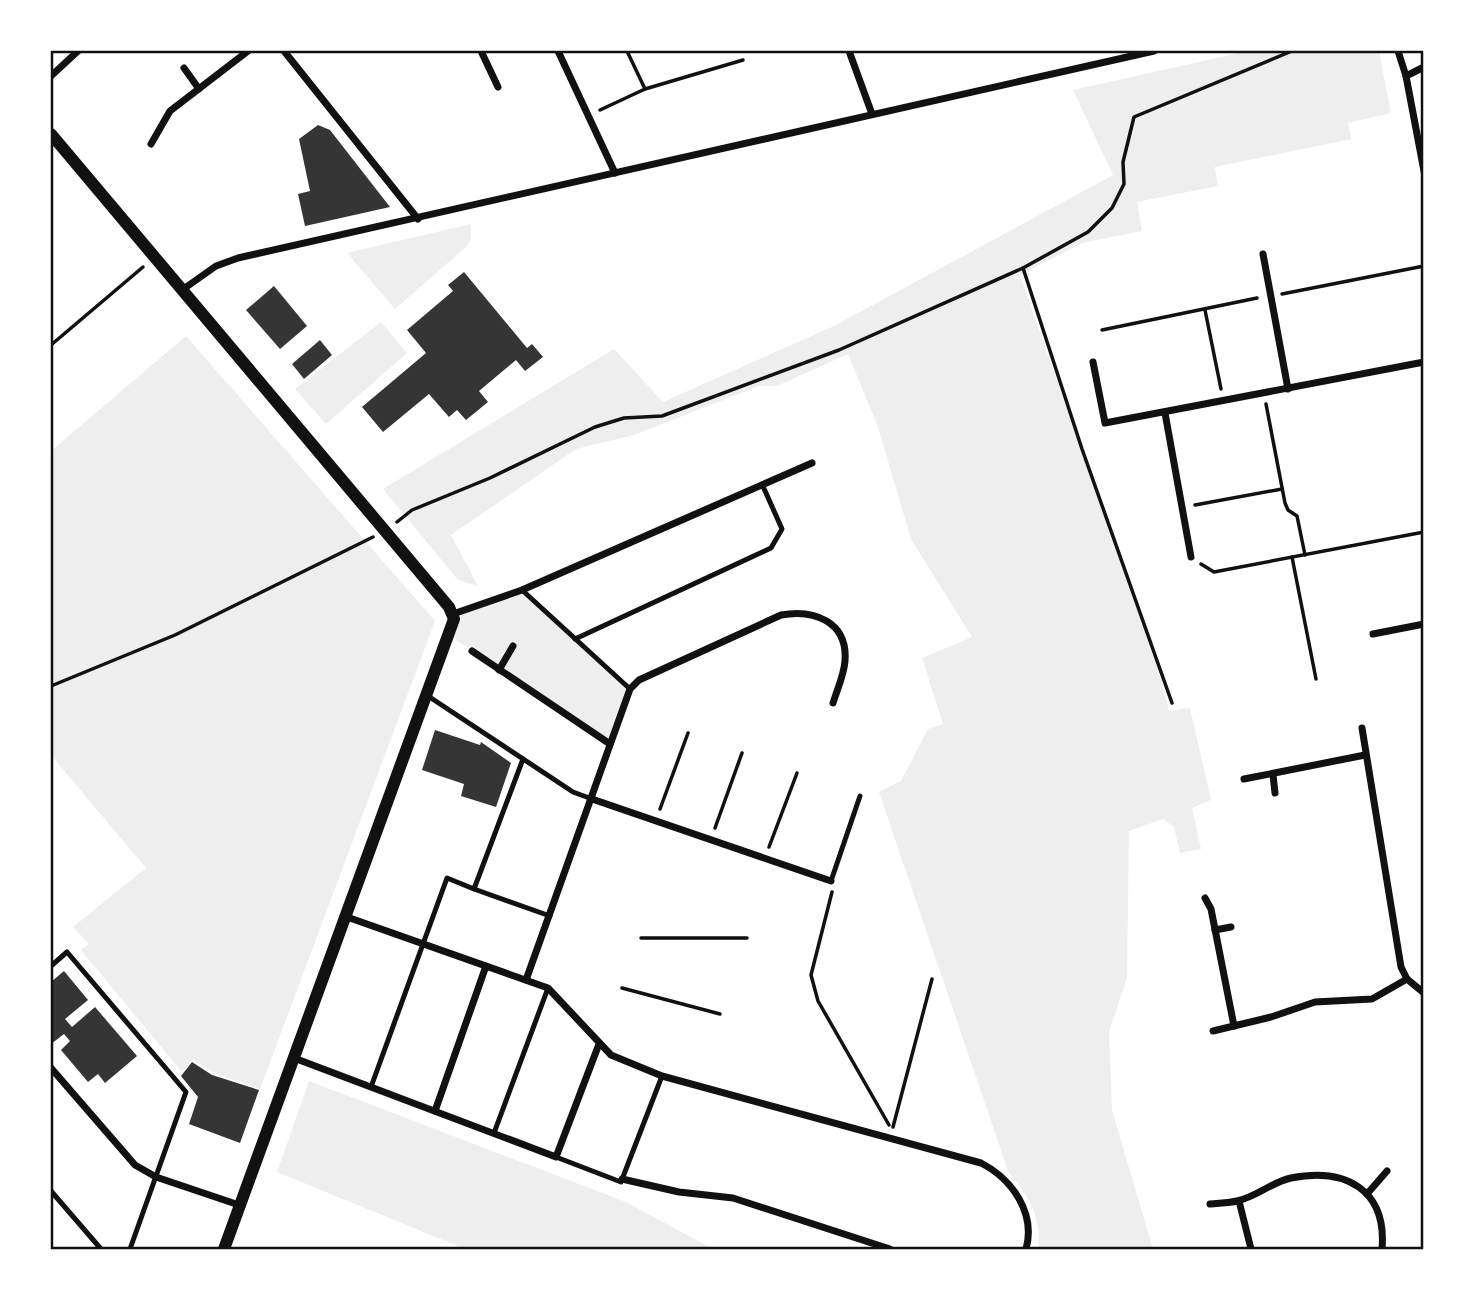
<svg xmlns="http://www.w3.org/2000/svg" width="1475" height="1300" viewBox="0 0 1475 1300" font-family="'Fira Sans Condensed',sans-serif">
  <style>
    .green { fill: #eee }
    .building { fill: #353535 }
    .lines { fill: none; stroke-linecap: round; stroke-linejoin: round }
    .path { stroke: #111; stroke-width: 3.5 }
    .service { stroke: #111; stroke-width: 5 }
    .minor { stroke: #111; stroke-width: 7 }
    .tertiary { stroke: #111; stroke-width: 12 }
    .neatline { fill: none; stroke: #111; stroke-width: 2.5 }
  </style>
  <rect width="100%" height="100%" fill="#fff"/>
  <g class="green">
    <path d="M1248,51H1379L1391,113L1348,123L1351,139L1215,167L1218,186L1137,202L1142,231L1082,243L1020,275L1162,681L1169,711L1190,708L1211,800L1192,808L1201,849L1180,853L1174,827L1163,819L1129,831L1127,978L1109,1032L1112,1110L1153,1249H1038C1043,1218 1027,1194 1008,1171L879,792L901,781L928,729L943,724L922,658L972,637L911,539L878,427L848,354L777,386H759L634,435L576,449L451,535L478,586L458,580L383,489L614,349L663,402L834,326L1113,175L1073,90Z"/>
    <path d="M471,224V238L467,246L395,309L347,253Z"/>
    <path d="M381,322L407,353L326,424L295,389Z"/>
    <path d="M186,336L435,621L260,1089L214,1073L193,1060L182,1072L81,950L89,944L73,927L146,868L51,755V451Z"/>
    <path d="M522,590L630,689L610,744L450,636L453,614Z"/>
    <path d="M309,1081L626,1202L713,1249H465L277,1172Z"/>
  </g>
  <g class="building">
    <path d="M318,125L330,130L390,207L305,226L298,194L310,191L299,139Z"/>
    <path d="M464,272L527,348L532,344L543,357L525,371L516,360L479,391L488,402L466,420L457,410L449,417L429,394L383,432L362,407L426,353L407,330L453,291L448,285Z"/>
    <path d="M274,286L307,326L280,349L246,310Z"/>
    <path d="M320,340L332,355L304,379L292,364Z"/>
    <path d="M435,730L480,745L481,742L511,763L496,807L461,796L464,784L422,770Z"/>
    <path d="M64,971L88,1000L65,1019L72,1027L95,1007L137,1056L105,1083L98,1074L88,1082L61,1050L70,1041L64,1034L51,1044V982Z"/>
    <path d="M192,1062L212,1075L259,1090L240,1143L189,1124L198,1097L181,1076Z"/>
  </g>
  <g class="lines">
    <g class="path">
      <path d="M627,51L645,89"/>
      <path d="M600,110L645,89L743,60"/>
      <path d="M1023,268L1082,449L1172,703"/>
      <path d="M1282,294L1424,266"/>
      <path d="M1205,310L1221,389"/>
      <path d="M1102,330L1257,298"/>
      <path d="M51,345L143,267"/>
      <path d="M1266,404L1285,503L1288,510L1297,516L1305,555"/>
      <path d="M1195,505L1282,489"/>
      <path d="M397,522L412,510L490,478L595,427L624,418L662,416L839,350L1023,268L1088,232L1112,208L1124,184L1123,162L1134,117L1292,51"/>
      <path d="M1292,557L1316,679"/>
      <path d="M1201,564L1214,572L1424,532"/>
      <path d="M51,686L175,635L373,537"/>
      <path d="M660,809L688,733"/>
      <path d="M715,828L742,753"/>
      <path d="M769,847L797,773"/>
      <path d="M832,892L811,975L818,1001L889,1125"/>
      <path d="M641,938H747"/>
      <path d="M622,988L720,1014"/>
      <path d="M893,1127L932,979"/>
    </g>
    <g class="service">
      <path d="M522,590L630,689"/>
      <path d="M575,639L771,548L782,529L762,484"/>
      <path d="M428,696L573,792L592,799"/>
      <path d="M831,881L860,796"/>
      <path d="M474,889L550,916"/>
      <path d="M51,966L67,952L186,1092L130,1249"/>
      <path d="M371,1087L447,878L474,889L523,759"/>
      <path d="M494,1133L548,988"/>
      <path d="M556,1157L621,1182L662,1076"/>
      <path d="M51,1191L101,1249"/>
    </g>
    <g class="minor">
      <path d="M284,51L418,219"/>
      <path d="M481,51L498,87"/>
      <path d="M558,51L615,173"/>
      <path d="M849,51L872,114"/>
      <path d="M1398,51L1406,76L1424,171"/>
      <path d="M184,68L199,89"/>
      <path d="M51,76L78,51"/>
      <path d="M1406,76L1424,67"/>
      <path d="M151,144L170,111L248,51"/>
      <path d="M1263,254L1288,389"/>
      <path d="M182,290L216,266L238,258L1154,51"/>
      <path d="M1093,362L1105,423L1424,362"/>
      <path d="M1165,413L1191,557"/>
      <path d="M453,614L522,590L812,463"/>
      <path d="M1373,634L1424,624"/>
      <path d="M472,651L610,744"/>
      <path d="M499,670L513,646"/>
      <path d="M1362,728L1401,967L1407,979L1424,993"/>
      <path d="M1273,775L1275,793"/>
      <path d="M1244,779L1365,755"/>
      <path d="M592,799L831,881"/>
      <path d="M1205,898L1211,909L1234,1026"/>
      <path d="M347,917L548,988L611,1055L662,1076L981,1163C1012,1179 1036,1213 1026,1249"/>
      <path d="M1215,930L1231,927"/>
      <path d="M526,980L630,689L639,680L781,615C813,609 848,621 845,661C844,675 837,690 833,703"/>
      <path d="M1213,1031L1271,1017L1315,1002L1372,999L1407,979"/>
      <path d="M294,1058L556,1157L599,1044"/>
      <path d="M51,1068L135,1165L156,1177L239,1205"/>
      <path d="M435,1111L486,966"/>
      <path d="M622,1179L679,1192L733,1198L890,1249"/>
      <path d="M1367,1194L1387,1171"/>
      <path d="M1239,1201L1251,1249"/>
      <path d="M1210,1204C1219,1203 1229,1203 1237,1201C1256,1197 1272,1182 1291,1178C1346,1167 1387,1190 1382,1249"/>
    </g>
    <path class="tertiary" d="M51,134L449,607L454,619L224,1249"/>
  </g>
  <rect width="1475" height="1300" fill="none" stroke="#ffffff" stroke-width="105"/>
  <rect x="52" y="52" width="1370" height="1196" class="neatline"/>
</svg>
